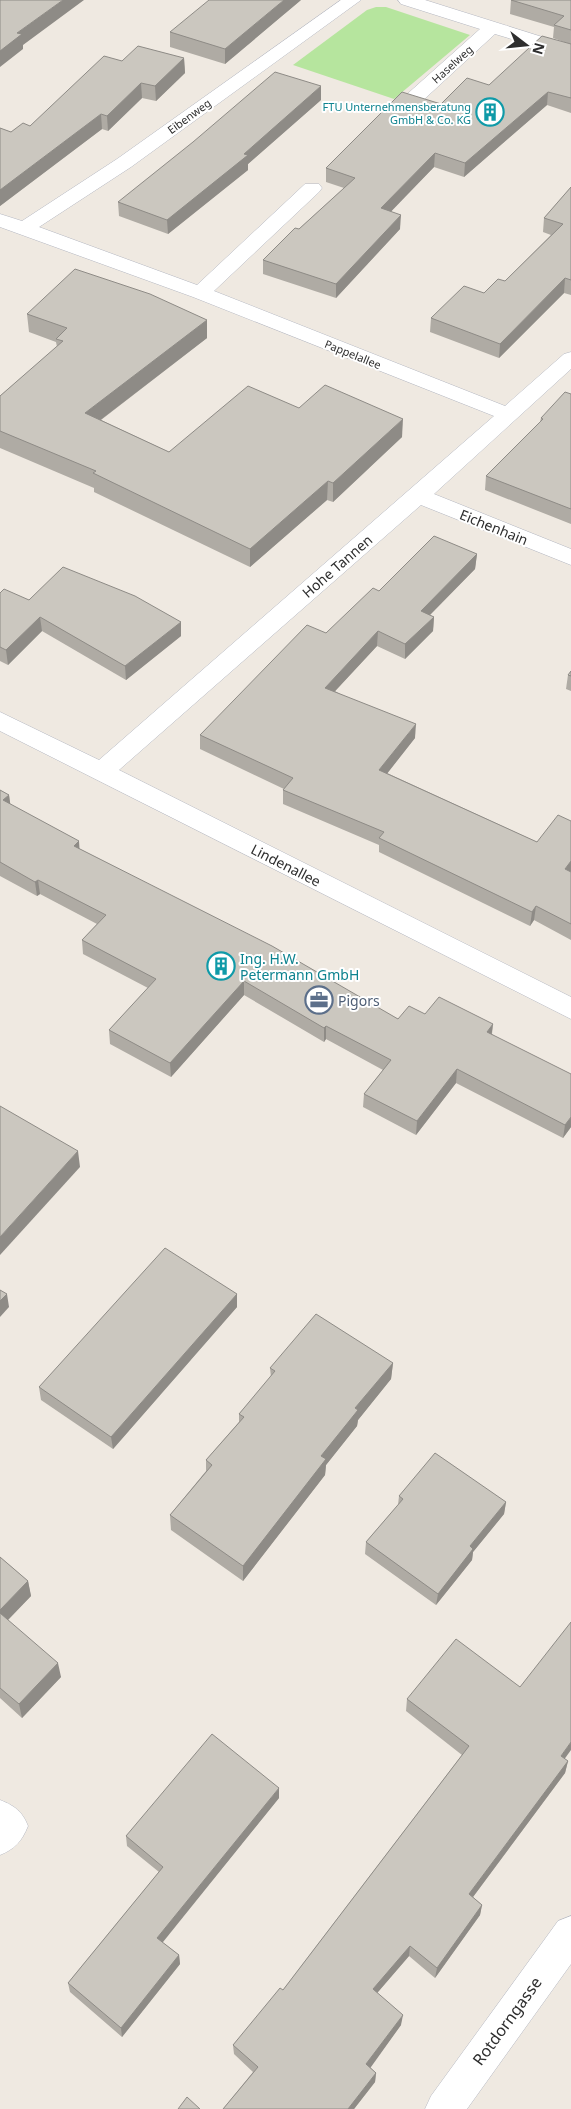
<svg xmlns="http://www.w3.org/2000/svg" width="571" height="2109" viewBox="0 0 571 2109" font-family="'Noto Sans',sans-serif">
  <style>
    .green { fill: #b6e59e }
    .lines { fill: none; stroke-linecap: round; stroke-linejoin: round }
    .street-casing { stroke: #b4b7c1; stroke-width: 1 }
    .street { fill: #fff; fill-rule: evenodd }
    .wall { fill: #afaba4 }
    .shaded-wall { fill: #8e8b86 }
    .building { fill: #cbc7bf; stroke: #8e8b86 }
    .labels { text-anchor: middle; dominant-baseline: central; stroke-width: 4; stroke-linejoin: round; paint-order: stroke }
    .far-street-label { font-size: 11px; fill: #2e2e2e; stroke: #fff }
    .far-culture-label { font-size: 11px; fill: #0d838f; stroke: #fff; text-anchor: end }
    .street-label { font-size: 14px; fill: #2e2e2e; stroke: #fff }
    .culture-label { font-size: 14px; fill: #0d838f; stroke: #fff; text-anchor: start }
    .service-label { font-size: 14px; fill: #4e5e75; stroke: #fff; text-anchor: start }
    .near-street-label { font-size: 16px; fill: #2e2e2e; stroke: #fff }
  </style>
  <rect width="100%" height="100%" fill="#efe9e1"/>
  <path class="green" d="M376,7H386L470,35L394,99L293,65L367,10Z"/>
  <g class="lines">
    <g class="street-casing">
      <g id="street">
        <path d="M341,0H361L131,167L39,227L197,285L305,184H319L322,188L319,192L214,291L505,406L564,354L571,352V369L434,494L571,549V565L421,505L119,770L571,997V1019L0,731V712L99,760L494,416L193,297L0,227V214L22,221L117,159Z"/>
        <path d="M398,0H425L571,46V57L495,34L419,104H405L403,100L405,96L480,29L401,4Z"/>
        <path d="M0,1800C15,1806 22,1811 28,1826C22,1841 15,1849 0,1855Z"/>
        <path d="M571,1916V1964L467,2109H425L431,2096L558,1921Z"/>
      </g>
    </g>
    <use href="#street" class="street"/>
  </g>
  <g class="wall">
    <path d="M301,0L225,64L170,47V32Z"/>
    <path d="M511,0H571V113L547,105L464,177L434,167L391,211L400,229L336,298L263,274V260L299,229L344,188L326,182V168L441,104L489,85L564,42L553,38L554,27L510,14Z"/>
    <path d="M184,58L185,73L156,101L142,98L108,131L102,129L0,206V128L11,132L30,126L122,61Z"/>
    <path d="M321,100L248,164V170L168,234L119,216L118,202Z"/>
    <path d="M571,187V295L564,293L499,358L430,332L431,318L484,293L505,281L551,235L543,232L544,218Z"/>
    <path d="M27,314L207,320V338L101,420L169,452L299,408L402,437L333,502L327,500L250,567L94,492V488L0,448V396L57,347L56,342L29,332Z"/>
    <path d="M571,394V524L485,490L486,476L540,422L541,418Z"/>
    <path d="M477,554L475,569L430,615L434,617L433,631L405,659L377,646L335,691L415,738L387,773L537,842L571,821V940L534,920L530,926L379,852V845L283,804V790L284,789L200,749V735L379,591Z"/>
    <path d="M0,593L29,600L181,622V636L126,680L42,631L8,665L0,661Z"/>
    <path d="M571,671V691L566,689L568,675Z"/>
    <path d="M0,790L9,795L10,804L80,849L398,1019L425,1014L493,1024L492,1034L571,1127L563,1138L456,1083L416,1135L363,1107L364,1094L383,1070L326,1039L324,1042L244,995L171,1077L110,1044L109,1030L148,988L83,954L82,940L97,924L40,894L37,896L0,876Z"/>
    <path d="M237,1294V1307L113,1449L41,1400L39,1387Z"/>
    <path d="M393,1363L391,1379L358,1420L357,1426L326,1465L325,1475L243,1581L171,1530L170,1515L206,1471V1460L239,1422V1414L271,1377L270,1368Z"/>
    <path d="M399,1496L506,1502L504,1514L473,1552L472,1560L436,1605L365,1554L366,1542L398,1505Z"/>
    <path d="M0,1557L28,1581L31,1596L8,1620L61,1677L22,1718L0,1698Z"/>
    <path d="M407,1699L565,1759L568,1761L565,1773L473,1897L482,1905L480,1915L435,1978L409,1956L377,1993L401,2025L370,2067L376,2073L375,2082L354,2109H223L253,2072L234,2054L233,2045L283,1990L462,1755L406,1711Z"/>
    <path d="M279,1798L162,1942L179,1955L180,1964L122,2037L70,1992L68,1983L159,1872L127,1846L126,1836Z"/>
  </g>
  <g class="shaded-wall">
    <path d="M63,0H84L23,45V49L0,67V51L17,33Z"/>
    <path d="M284,0H301L225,64V49Z"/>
    <path d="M184,58L185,73L156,101L155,86Z"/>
    <path d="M141,83L142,98L108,131L107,116Z"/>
    <path d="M321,86V100L248,164V170L168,234L167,220Z"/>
    <path d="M548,92L547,105L464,177L465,163Z"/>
    <path d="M101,114L102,129L0,206V190Z"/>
    <path d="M435,153L434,167L381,222V208Z"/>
    <path d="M401,215L400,229L336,298V284Z"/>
    <path d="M565,278L564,293L499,358L500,344Z"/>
    <path d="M207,320V338L86,431L85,413Z"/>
    <path d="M403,419L402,437L333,502V483Z"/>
    <path d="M328,481L327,500L250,567V549Z"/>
    <path d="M477,554L475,569L420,625L421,611Z"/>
    <path d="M40,617L42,631L8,665L6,650Z"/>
    <path d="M434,617L433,631L405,659V644Z"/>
    <path d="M181,622V636L126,680L125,666Z"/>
    <path d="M378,631L377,646L325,702V688Z"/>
    <path d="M416,724L415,738L379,784V770Z"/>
    <path d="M9,795L11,809L3,800Z"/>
    <path d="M79,841L80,856L74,846Z"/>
    <path d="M571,861V872L565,869Z"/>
    <path d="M38,880L40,894L37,896L35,882Z"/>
    <path d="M536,906L534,920L530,926L532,912Z"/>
    <path d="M244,981V995L171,1077L170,1063Z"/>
    <path d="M493,1024L491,1038L487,1032Z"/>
    <path d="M326,1026V1039L324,1042V1028Z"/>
    <path d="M457,1069L456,1083L416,1135L417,1121Z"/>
    <path d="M571,1117V1127L563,1138L565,1125Z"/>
    <path d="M78,1151L80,1167L0,1255V1237Z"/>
    <path d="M7,1294L9,1307L0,1317V1301Z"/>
    <path d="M237,1294V1307L113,1449L111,1437Z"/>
    <path d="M393,1363L391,1379L358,1420L357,1426L326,1465L325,1475L243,1581V1566L355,1408Z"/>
    <path d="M506,1502L504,1514L473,1552L472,1560L436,1605L438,1594L470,1546Z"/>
    <path d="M28,1581L31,1596L2,1626L0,1618V1610Z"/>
    <path d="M58,1663L61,1677L22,1718L19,1704Z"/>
    <path d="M571,1742V1750L558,1768L561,1756Z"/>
    <path d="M568,1761L565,1773L467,1905L469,1894Z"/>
    <path d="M279,1788V1798L159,1947L157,1938Z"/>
    <path d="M482,1905L480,1915L435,1978L437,1968Z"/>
    <path d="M410,1946L409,1956L372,1999L373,1989Z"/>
    <path d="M179,1955L180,1964L122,2037L121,2028Z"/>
    <path d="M403,2015L401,2025L366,2074V2064Z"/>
    <path d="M376,2073L375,2082L354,2109H348Z"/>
  </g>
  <g class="building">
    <path d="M0,0H63L17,33L22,34L0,51Z"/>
    <path d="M209,0H284L225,49L170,32Z"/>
    <path d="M511,0H571V30L554,25L564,16Z"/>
    <path d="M542,36L571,44V98L548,92L465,163L435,153L381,208L401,215L336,284L263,260L295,228L299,229L355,178L326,168L402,92L441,104L467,78L489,85Z"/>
    <path d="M138,46L184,58L155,86L141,83L107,116L101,114L0,190V128L11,132L23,123L30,126L104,56L122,61Z"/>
    <path d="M275,72L321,86L244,154L248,155L167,220L118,202L193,142Z"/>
    <path d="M571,187V280L565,278L500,344L431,318L464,286L484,293L498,279L505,281L563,224L544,218Z"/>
    <path d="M75,269L150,294L207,320L85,413L169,452L248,386L299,408L325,385L403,419L333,483L328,481L250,549L93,473L96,471L0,431V396L63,341L56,339L67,328L27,314Z"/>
    <path d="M565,392L571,394V509L486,476L543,419L541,418Z"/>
    <path d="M434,536L477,554L421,611L434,617L405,644L378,631L325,688L416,724L379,770L537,842L558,815L571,821V861L565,869L571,872V924L536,906L532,912L379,838L384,832L283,790L293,778L200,735L307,625L326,633L373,588L379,591Z"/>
    <path d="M63,567L135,596L181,622L125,666L40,617L6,650L0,647V593L4,589L29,600Z"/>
    <path d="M571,671V676L568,675Z"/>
    <path d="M0,790L9,795L3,800L79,841L74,846L272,946L398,1019L409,1006L425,1014L439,997L493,1024L487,1032L571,1074V1117L565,1125L457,1069L417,1121L364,1094L391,1060L326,1026L324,1028L244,981L170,1063L109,1030L156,979L82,940L106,915L38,880L35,882L0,862Z"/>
    <path d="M0,1106L78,1151L0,1237Z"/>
    <path d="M165,1248L237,1294L111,1437L39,1387Z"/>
    <path d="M0,1290L7,1294L0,1301Z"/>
    <path d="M316,1314L393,1363L355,1408L358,1410L321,1456L326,1459L243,1566L170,1515L212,1465L206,1460L244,1417L239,1414L275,1371L270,1368Z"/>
    <path d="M435,1453L506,1502L470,1546L473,1549L438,1594L366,1542L403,1499L399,1496Z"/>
    <path d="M0,1557L28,1581L0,1610Z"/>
    <path d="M0,1613L58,1663L19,1704L0,1688Z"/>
    <path d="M571,1622V1742L561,1756L568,1761L469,1894L482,1905L437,1968L410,1946L373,1989L403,2015L366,2064L376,2073L348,2109H223L258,2067L233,2045L280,1988L283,1990L469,1746L407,1699L456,1639L520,1687Z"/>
    <path d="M212,1734L279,1788L157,1938L179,1955L121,2028L68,1983L163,1867L126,1836Z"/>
    <path d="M187,2097L200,2109H178Z"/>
  </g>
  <defs>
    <g id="building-ring" transform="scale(1.4375)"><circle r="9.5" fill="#fff" stroke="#0f9aa8" stroke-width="1.5"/><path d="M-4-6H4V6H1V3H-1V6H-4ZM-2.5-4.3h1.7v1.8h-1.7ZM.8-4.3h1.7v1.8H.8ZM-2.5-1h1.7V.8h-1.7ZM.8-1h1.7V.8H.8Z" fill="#0f9aa8"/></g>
    <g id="office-ring" transform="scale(1.4375)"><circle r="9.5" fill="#fff" stroke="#5c6f8a" stroke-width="1.5"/><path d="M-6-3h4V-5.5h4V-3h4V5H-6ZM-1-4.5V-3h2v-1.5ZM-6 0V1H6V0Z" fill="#5c6f8a"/></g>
  </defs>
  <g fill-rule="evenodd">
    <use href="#building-ring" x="490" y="112"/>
    <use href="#building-ring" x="221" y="966"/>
    <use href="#office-ring" x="319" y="1000"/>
  </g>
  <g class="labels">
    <g class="far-street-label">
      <text transform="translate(452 64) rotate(-42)">Haselweg</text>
      <text transform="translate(189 116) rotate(-36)">Eibenweg</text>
      <text transform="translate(353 354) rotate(22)">Pappelallee</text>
    </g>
    <g class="far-culture-label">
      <text x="471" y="106">FTU Unternehmensberatung<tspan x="471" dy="13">GmbH &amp; Co. KG</tspan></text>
    </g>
    <g class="street-label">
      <text transform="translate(494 527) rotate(22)">Eichenhain</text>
      <text transform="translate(337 566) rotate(-41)">Hohe Tannen</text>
      <text transform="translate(286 865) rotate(27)">Lindenallee</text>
    </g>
    <g class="culture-label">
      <text x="240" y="958">Ing. H.W.<tspan x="240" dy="16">Petermann GmbH</tspan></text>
    </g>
    <g class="service-label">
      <text x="338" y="1000">Pigors</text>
    </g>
    <g class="near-street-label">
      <text transform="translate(507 2021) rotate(-54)">Rotdorngasse</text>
    </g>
  </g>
  <g transform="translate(526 45) rotate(106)" stroke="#ffffff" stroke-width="4" paint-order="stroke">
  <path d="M0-4L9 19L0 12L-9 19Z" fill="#2e2e2e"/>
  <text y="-8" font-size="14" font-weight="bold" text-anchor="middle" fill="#2e2e2e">N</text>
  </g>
</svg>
